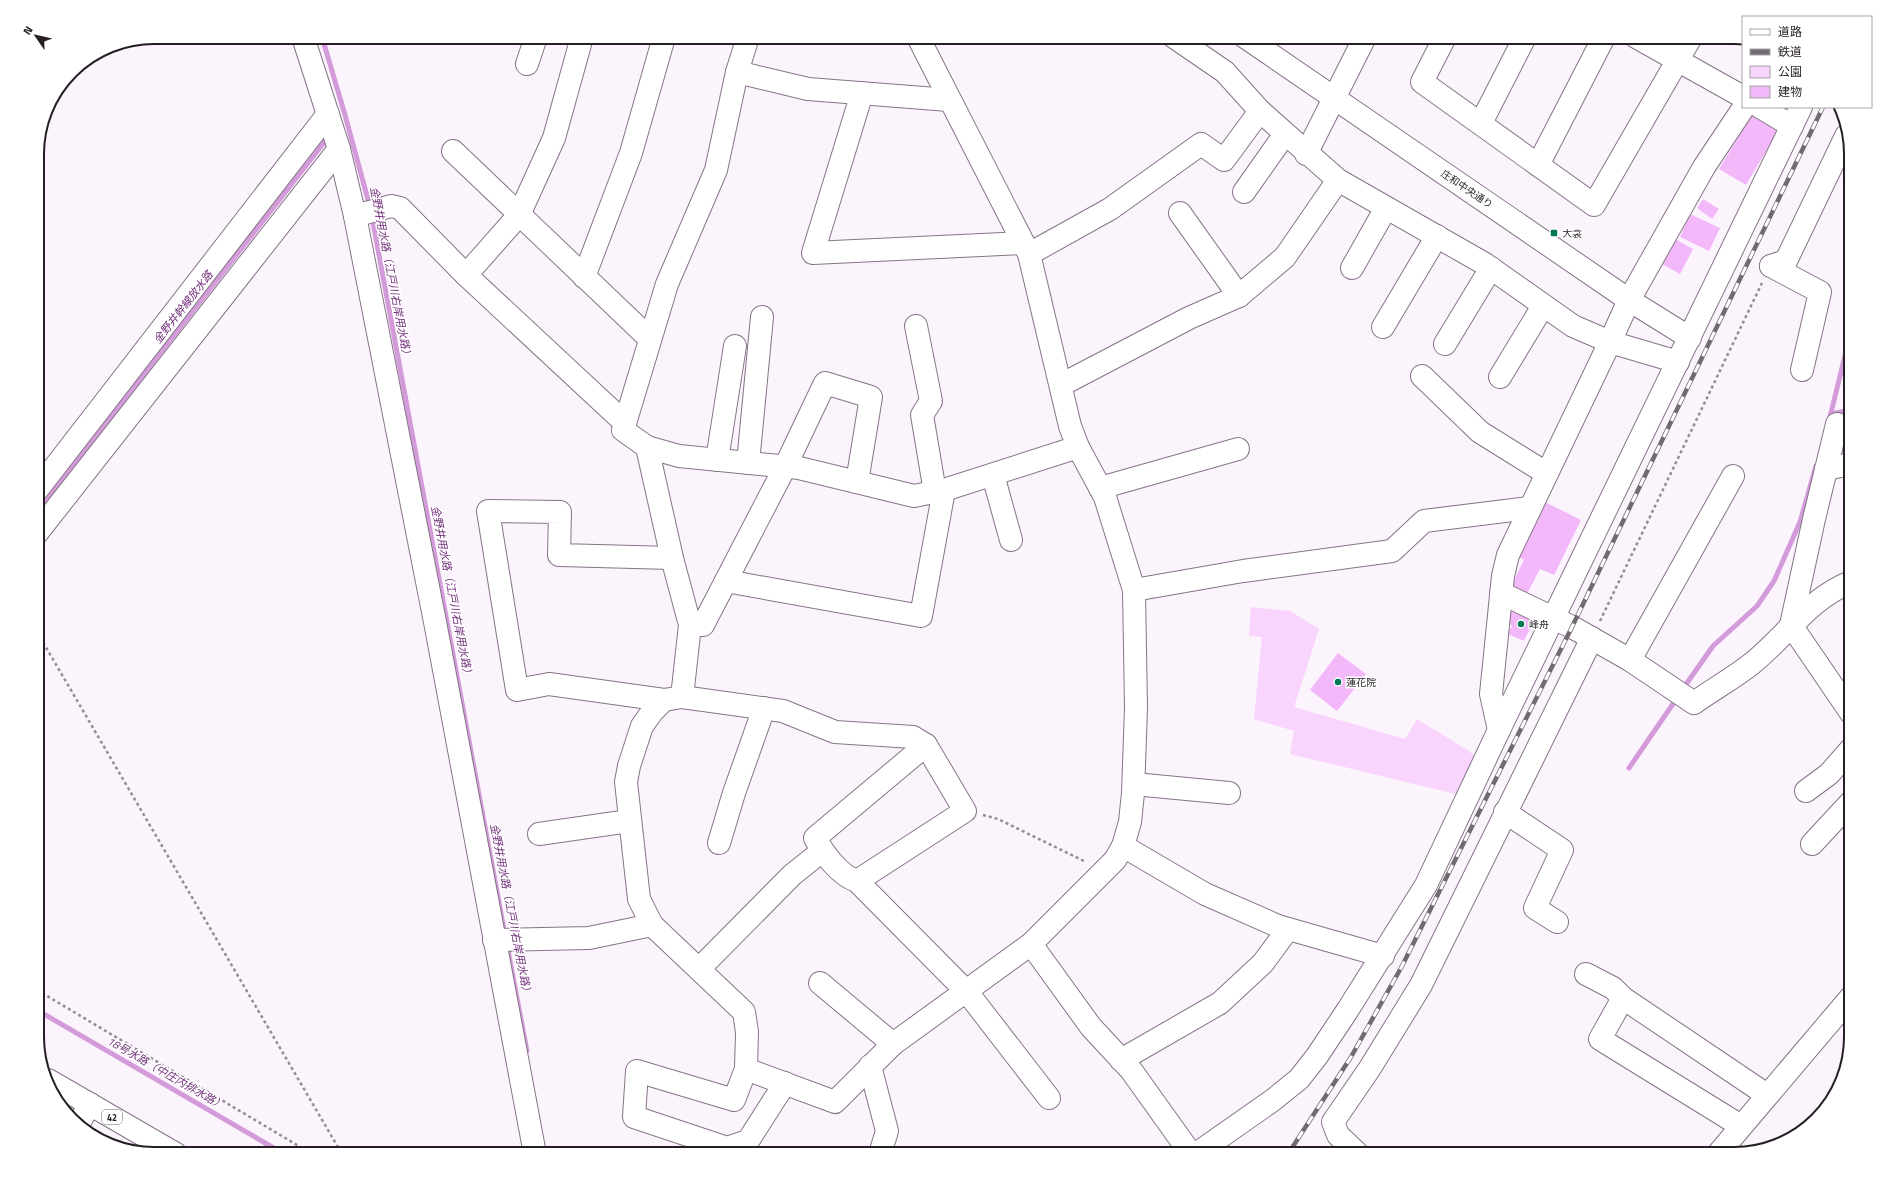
<svg xmlns="http://www.w3.org/2000/svg" width="1888" height="1191" viewBox="0 0 1888 1191" font-family="'Titillium Web','Noto Sans JP',sans-serif">
  <style>
    .green { fill: #f9d4fd }
    .lines { fill: none; stroke-linecap: round; stroke-linejoin: round }
    .stream { stroke: #d39bd9; stroke-width: 5 }
    .building { fill: #f2b8f9 }
    .minor-casing { stroke: #857487; stroke-width: 24 }
    .major-casing { stroke: #857487; stroke-width: 24 }
    .path { stroke: #938c94; stroke-width: 2.5; stroke-dasharray: 3 3; stroke-linecap: butt }
    .minor { stroke: #fff; stroke-width: 22 }
    .major { stroke: #fff; stroke-width: 22 }
    .rail-casing { stroke: #726a72; stroke-width: 4.5 }
    .rail { stroke: #fff; stroke-width: 3; stroke-dasharray: 9; stroke-linecap: butt }
    .poi-dot { fill: #017854; stroke: #fff; stroke-width: 1.5 }
    .labels { text-anchor: middle; dominant-baseline: central; stroke-width: 3; stroke-linejoin: round; paint-order: stroke }
    .shield { fill: #fff; stroke: #666266; stroke-width: 1 }
    .shield-label { font-size: 9px; font-weight: bold; fill: #251e25 }
    .street-label { font-size: 10px; fill: #251e25; stroke: #fff }
    .poi-label { font-size: 10px; fill: #251e25; stroke: #fff; text-anchor: start }
    .water-label { font-size: 11px; font-style: italic; fill: #702e79; stroke: #fff }
    .rim { fill: none; stroke: #251e25; stroke-width: 2 }
  </style>
  <rect width="100%" height="100%" fill="#fcf4fd"/>
  <path class="green" d="M1251,607L1290,611L1319,629L1294,707L1405,739L1417,719L1477,756L1456,794L1290,754L1294,731L1254,719L1262,637L1249,636Z"/>
  <g class="lines">
    <g class="stream">
      <path d="M322,37L345,115L370,207"/>
      <path d="M372,217L505,935"/>
      <path d="M1831,414L1851,410"/>
      <path d="M1829,421L1851,331"/>
      <path d="M37,511L329,136"/>
      <path d="M1682,690L1713,646L1757,606L1774,581L1800,522L1816,466"/>
      <path d="M1629,768L1677,698"/>
      <path d="M507,945L527,1051"/>
      <path d="M37,1010L284,1154"/>
      <path d="M86,1130L95,1136"/>
    </g>
  </g>
  <g class="building">
    <path d="M1752,115L1778,131L1746,185L1719,169Z"/>
    <path d="M1703,199L1719,209L1712,219L1697,208Z"/>
    <path d="M1690,214L1720,228L1709,251L1680,237Z"/>
    <path d="M1675,239L1693,249L1680,274L1662,264Z"/>
    <path d="M1543,501L1581,520L1554,575L1540,569L1527,594L1511,586L1524,560L1516,556Z"/>
    <path d="M1513,603L1537,615L1524,641L1508,634L1512,626L1508,623L1511,616L1507,614Z"/>
    <path d="M1338,653L1366,674L1337,711L1310,690Z"/>
  </g>
  <g class="lines">
    <g class="minor-casing">
      <g id="minor">
        <path d="M303,37L339,149L355,216L435,622L535,1154"/>
        <path d="M748,37L737,72L716,170L667,284L623,430L647,447L679,456L799,468L914,496L944,490L1078,447"/>
        <path d="M1174,37L1225,72L1260,111L1338,180L1485,264L1573,326L1610,342L1678,362"/>
        <path d="M1245,37L1629,300L1690,338"/>
        <path d="M1445,37L1422,82L1594,205L1691,37"/>
        <path d="M1636,37L1743,97"/>
        <path d="M527,64L536,37"/>
        <path d="M737,72L808,89L949,100"/>
        <path d="M862,93L813,253L1023,243"/>
        <path d="M1760,107L1792,126"/>
        <path d="M1481,123L1525,37"/>
        <path d="M453,151L650,339"/>
        <path d="M1306,154L1365,37"/>
        <path d="M1538,165L1604,37"/>
        <path d="M1244,192L1285,134"/>
        <path d="M1180,213L1239,296"/>
        <path d="M355,216L391,206L400,208L466,275L624,422"/>
        <path d="M1029,254L1110,209L1201,144L1224,160L1260,111"/>
        <path d="M1771,266L1786,261L1846,136"/>
        <path d="M1771,266L1820,292L1802,370"/>
        <path d="M1352,268L1386,208"/>
        <path d="M466,275L519,215L554,138L582,37"/>
        <path d="M584,277L631,153L664,37"/>
        <path d="M916,326L931,401L922,415L935,492"/>
        <path d="M1383,327L1437,236"/>
        <path d="M1445,344L1491,268"/>
        <path d="M1422,376L1480,432L1546,473"/>
        <path d="M1500,377L1543,306"/>
        <path d="M1061,385L1189,318L1239,296L1285,257L1338,180"/>
        <path d="M1837,424L1814,519L1791,625L1851,713"/>
        <path d="M647,447L672,558L690,625L682,697"/>
        <path d="M717,460L735,346"/>
        <path d="M748,463L762,317"/>
        <path d="M1826,469L1851,464"/>
        <path d="M993,475L1011,540"/>
        <path d="M1100,488L1238,449"/>
        <path d="M37,490L328,114"/>
        <path d="M37,533L339,149"/>
        <path d="M726,581L921,616L944,490"/>
        <path d="M1134,590L1243,571L1392,551L1424,521L1529,508"/>
        <path d="M1501,593L1572,627L1630,660L1694,703C1712,690 1732,679 1750,665C1784,639 1809,598 1851,582"/>
        <path d="M690,625H703L785,467L825,383L871,397L857,482"/>
        <path d="M1630,660L1733,476"/>
        <path d="M664,700L549,684L517,690L488,511L560,512L559,555L672,558"/>
        <path d="M1499,730L1491,694L1503,576L1508,555L1610,342L1629,300L1704,167L1744,107"/>
        <path d="M926,745L815,838C824,854 840,876 857,881L967,992L1049,1098"/>
        <path d="M1134,784L1229,793"/>
        <path d="M1806,791L1829,774L1851,749"/>
        <path d="M1505,812L1562,850L1535,908L1557,922"/>
        <path d="M539,834L629,821"/>
        <path d="M719,843L734,793L764,708"/>
        <path d="M1812,844L1851,802"/>
        <path d="M1123,846L1205,894L1278,926L1383,956"/>
        <path d="M857,881L965,811L926,745L913,737L835,732L783,711L682,697L664,700L652,712L642,726L629,766L626,782L639,899L652,925L744,1012L747,1032L746,1069L835,1102L893,1044L1031,944L1115,860L1123,846L1130,822L1133,793L1136,708L1134,590L1105,497L1078,447L1070,426L1029,254L918,37"/>
        <path d="M494,940L589,938L652,925"/>
        <path d="M1031,944L1091,1027L1131,1070L1191,1154"/>
        <path d="M699,969L792,875L822,851"/>
        <path d="M1586,974L1613,988L1623,998L1600,1039L1741,1126"/>
        <path d="M820,983L893,1044"/>
        <path d="M1623,998L1767,1095"/>
        <path d="M1121,1060L1220,1003L1263,963L1288,929"/>
        <path d="M870,1066L887,1131L880,1154"/>
        <path d="M746,1069L734,1100L637,1071L634,1117L727,1148L748,1141L785,1083"/>
        <path d="M79,1123L90,1104"/>
        <path d="M1196,1154L1273,1100L1299,1079L1317,1056L1347,1011L1426,885L1499,730L1801,107"/>
        <path d="M1358,1154L1338,1135L1333,1122L1370,1068L1421,985L1592,638"/>
        <path d="M1718,1154L1851,997"/>
      </g>
    </g>
    <g class="major-casing">
      <path id="major" d="M48,1080L176,1154"/>
    </g>
    <g class="path">
      <path d="M1600,621L1762,283"/>
      <path d="M37,632L342,1154"/>
      <path d="M983,815L998,819L1086,862"/>
      <path d="M37,990L312,1154"/>
    </g>
    <use href="#minor" class="minor"/>
    <use href="#major" class="major"/>
    <g class="rail-casing">
      <path id="rail" d="M1288,1154L1351,1057L1401,968L1572,627L1823,107"/>
    </g>
    <use href="#rail" class="rail"/>
  </g>
  <g class="poi-dot">
    <rect x="1550" y="229" width="8" height="8" rx="2"/>
    <circle cx="1521" cy="624" r="4"/>
    <circle cx="1338" cy="682" r="4"/>
  </g>
  <g class="labels">
    <rect class="shield" x="102" y="1110" width="20" height="14" rx="3"/>
    <g class="shield-label">
      <text x="112" y="1117">42</text>
    </g>
    <g class="street-label">
      <text transform="translate(1467 189) rotate(34)">庄和中央通り</text>
    </g>
    <g class="poi-label">
      <text x="1562" y="233">大衾</text>
      <text x="1529" y="624">峰舟</text>
      <text x="1346" y="682">蓮花院</text>
    </g>
    <g class="water-label">
      <text transform="translate(391 273) rotate(79)">金野井用水路（江戸川右岸用水路）</text>
      <text transform="translate(183 307) rotate(-52)">金野井幹線放水路</text>
      <text transform="translate(452 592) rotate(79)">金野井用水路（江戸川右岸用水路）</text>
      <text transform="translate(511 910) rotate(79)">金野井用水路（江戸川右岸用水路）</text>
      <text transform="translate(166 1073) rotate(30)">18号水路（中庄内排水路）</text>
    </g>
  </g>
  <path d="M0 0H1888V1191H0ZM154 44H1734A110 110 0 0 1 1844 154V1037A110 110 0 0 1 1734 1147H154A110 110 0 0 1 44 1037V154A110 110 0 0 1 154 44Z" fill="#fff" fill-rule="evenodd"/>
  <path class="rim" d="M154 44H1734A110 110 0 0 1 1844 154V1037A110 110 0 0 1 1734 1147H154A110 110 0 0 1 44 1037V154A110 110 0 0 1 154 44Z"/>
  <rect x="1742" y="16" width="130" height="92" fill="#ffffff" stroke="#a8a5a8"/>
  <rect x="1750" y="29" width="20" height="6" fill="#ffffff" stroke="#a8a5a8"/>
  <text x="1778" y="36" font-size="12" fill="#251e25">道路</text>
  <rect x="1750" y="49" width="20" height="6" fill="#726a72" stroke="#a8a5a8"/>
  <text x="1778" y="56" font-size="12" fill="#251e25">鉄道</text>
  <rect x="1750" y="66" width="20" height="12" fill="#f9d4fd" stroke="#a8a5a8"/>
  <text x="1778" y="76" font-size="12" fill="#251e25">公園</text>
  <rect x="1750" y="86" width="20" height="12" fill="#f2b8f9" stroke="#a8a5a8"/>
  <text x="1778" y="96" font-size="12" fill="#251e25">建物</text>
  <g transform="translate(36 36) rotate(304)" stroke="#ffffff" stroke-width="3" paint-order="stroke">
  <path d="M0-3L7 15L0 10L-7 15Z" fill="#251e25"/>
  <text y="-6" font-size="11" font-weight="bold" text-anchor="middle" fill="#251e25">N</text>
  </g>
</svg>
